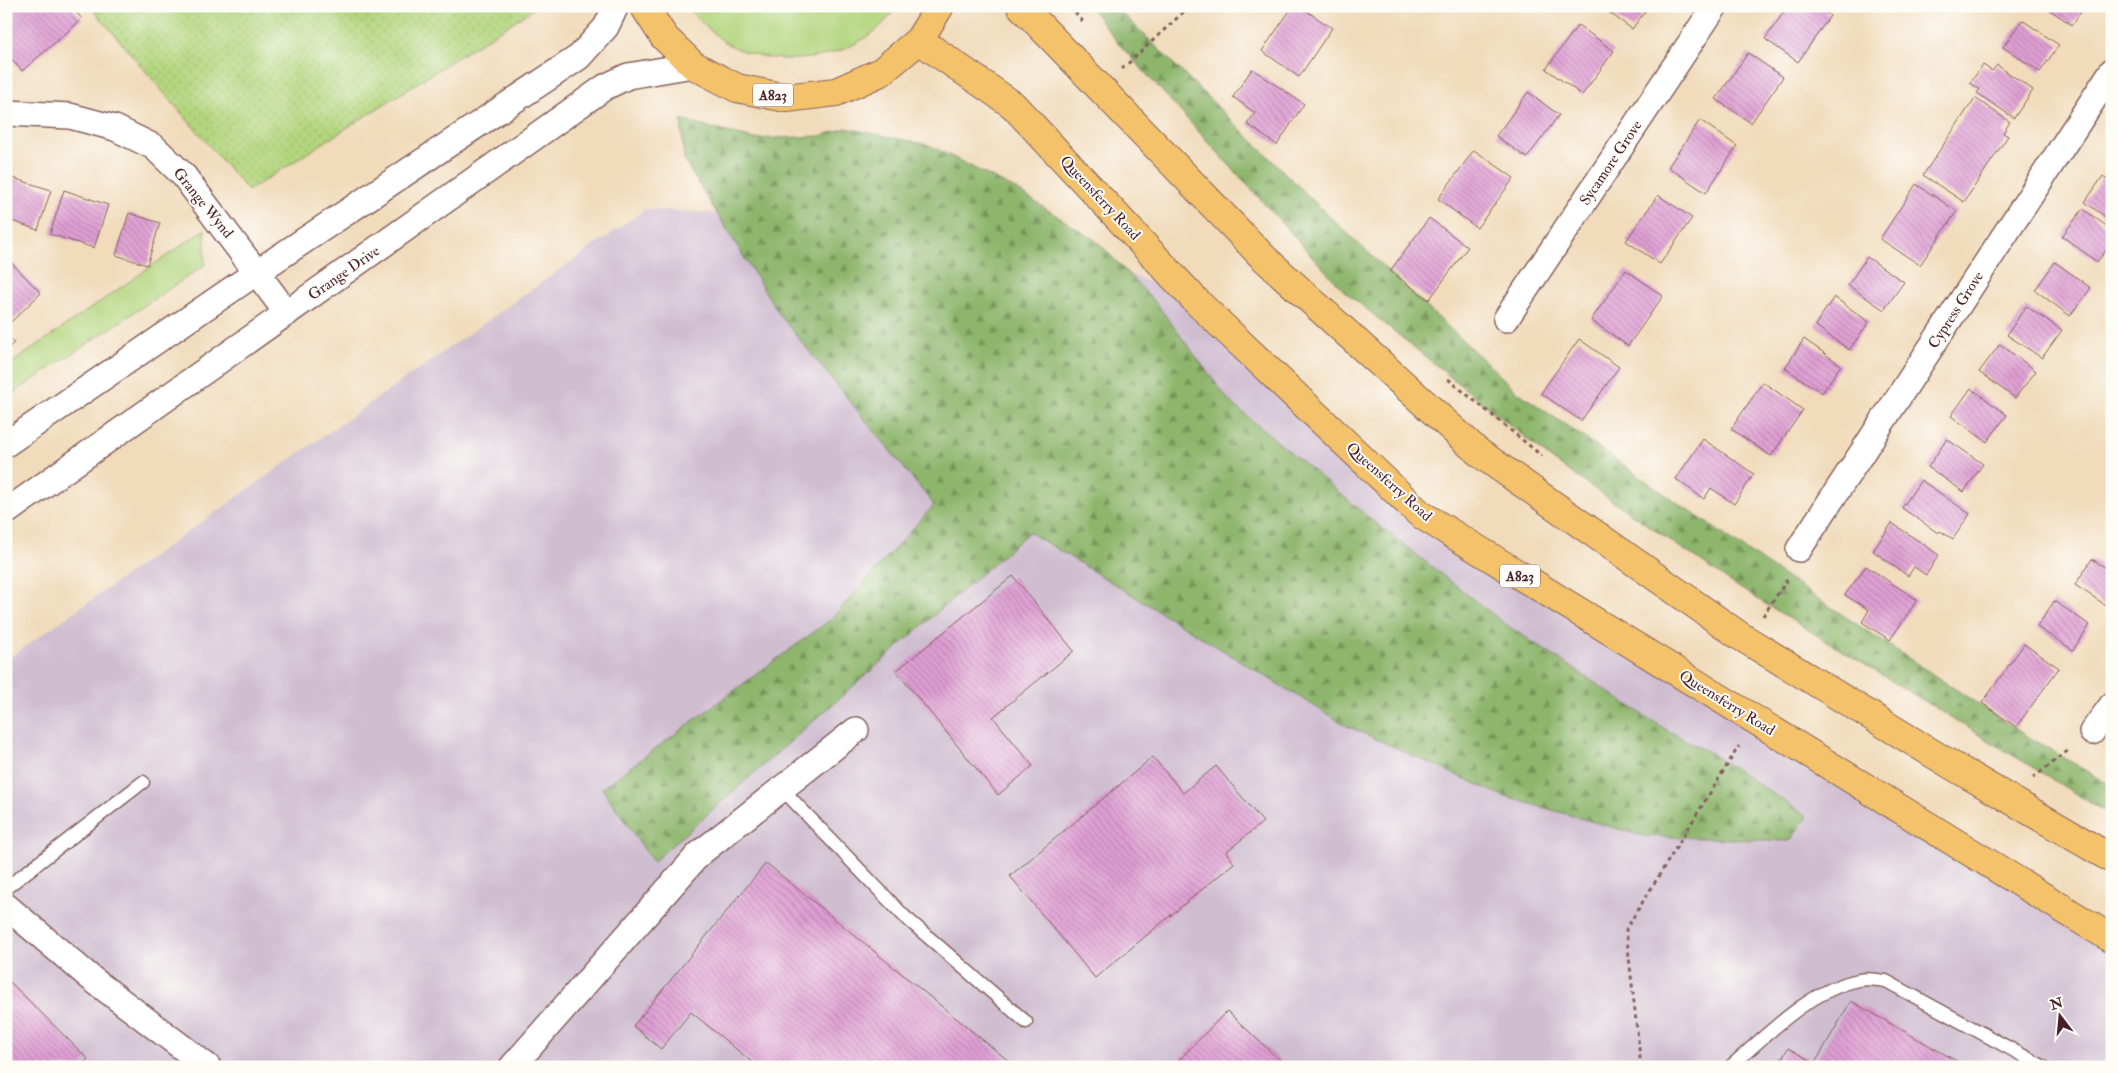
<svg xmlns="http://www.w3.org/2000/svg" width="2118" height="1073" viewBox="0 0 2118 1073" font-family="'IM FELL Double Pica',serif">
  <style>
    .industrial { fill: #cfbdd0 }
    .grass { fill: #b2d57d; stroke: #7e7a54 }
    .forest { fill: url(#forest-firs); stroke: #6c6a4c }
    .park { fill: url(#park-dots); stroke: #7e7a54 }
    .building { fill: url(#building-back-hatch) }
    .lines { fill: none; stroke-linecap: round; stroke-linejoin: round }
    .service-casing { stroke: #84615d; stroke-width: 15 }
    .minor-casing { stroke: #84615d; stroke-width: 28 }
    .primary-casing { stroke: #84615d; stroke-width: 30 }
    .path { stroke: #84615d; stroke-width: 3; stroke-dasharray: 4 4; stroke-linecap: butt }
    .service { stroke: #fff; stroke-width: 12 }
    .minor { stroke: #fff; stroke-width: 25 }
    .primary { stroke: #f3c26a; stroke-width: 28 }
    .labels { text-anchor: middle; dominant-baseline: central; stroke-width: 4; stroke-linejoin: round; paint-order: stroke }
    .shield { fill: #fdfcf7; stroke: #806168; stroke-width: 1 }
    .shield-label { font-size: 14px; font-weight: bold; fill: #4a1f2b }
    .street-label { font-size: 15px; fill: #4a1f2b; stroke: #fdfcf7 }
  </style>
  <defs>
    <pattern id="forest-firs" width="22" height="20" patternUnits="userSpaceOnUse" patternTransform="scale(1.25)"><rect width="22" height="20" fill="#8db66c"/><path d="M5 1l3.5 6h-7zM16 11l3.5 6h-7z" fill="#759359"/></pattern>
    <pattern id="park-dots" width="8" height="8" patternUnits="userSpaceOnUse" patternTransform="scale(1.25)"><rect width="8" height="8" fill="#b2d57d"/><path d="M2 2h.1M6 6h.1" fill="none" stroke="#9bb66c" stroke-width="1.8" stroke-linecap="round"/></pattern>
    <pattern id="building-back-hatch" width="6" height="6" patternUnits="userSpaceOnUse" patternTransform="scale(1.25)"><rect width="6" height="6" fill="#df9fd4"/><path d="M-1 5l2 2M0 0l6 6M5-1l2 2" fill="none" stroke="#b781ac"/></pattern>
  </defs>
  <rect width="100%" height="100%" fill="#fdfcf7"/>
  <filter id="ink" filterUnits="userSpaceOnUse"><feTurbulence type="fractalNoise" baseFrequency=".02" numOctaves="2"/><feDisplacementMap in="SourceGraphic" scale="10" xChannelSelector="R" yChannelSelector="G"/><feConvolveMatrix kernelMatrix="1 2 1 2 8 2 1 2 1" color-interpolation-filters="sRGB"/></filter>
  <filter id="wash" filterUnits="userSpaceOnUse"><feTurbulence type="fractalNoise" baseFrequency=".0096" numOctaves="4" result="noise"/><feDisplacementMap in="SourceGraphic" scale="20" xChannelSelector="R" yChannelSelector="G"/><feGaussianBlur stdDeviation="1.12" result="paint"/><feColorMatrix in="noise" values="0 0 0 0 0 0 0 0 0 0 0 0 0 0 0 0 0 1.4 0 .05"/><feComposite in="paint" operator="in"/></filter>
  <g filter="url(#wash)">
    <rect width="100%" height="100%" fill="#f1dbbb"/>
    <path class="industrial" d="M929,191L1197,302L1420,514L2112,939V1067H6V660L646,209L775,217Z"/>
    <g class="grass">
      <path d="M687,6H897C863,60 780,74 726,43C720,39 714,33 708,28C700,21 693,15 687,6Z"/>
      <path d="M205,229V265L6,398V367Z"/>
    </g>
    <g class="forest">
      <path d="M1089,6H1118L1123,14L1331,218L1518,392L1776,571L2019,731L2112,786V816L1738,587L1554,461L1343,290L1119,44Z"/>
      <path d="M681,120L754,139L820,136L846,128L929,145L1015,189L1098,242L1156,303L1229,401L1372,520L1505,624L1665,729L1712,754L1807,816L1790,841L1643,836L1503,796L1347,726L1029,532L653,862L602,788L830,620L934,505L779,314L684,160Z"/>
    </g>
    <path class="park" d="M90,6H538L248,191Z"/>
    <g id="blocks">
      <g class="building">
        <path d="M12,6H71L82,19L22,71L6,53V11Z"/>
        <path d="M1293,6H1299L1332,28L1299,77L1262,51Z"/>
        <path d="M1600,6H1649L1632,29Z"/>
        <path d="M1788,6H1829L1825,12L1830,16L1798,62L1765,39Z"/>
        <path d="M2044,6H2085L2072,25Z"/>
        <path d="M2022,20L2059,45L2040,72L2003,47Z"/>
        <path d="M1578,25L1614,51L1582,95L1546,69Z"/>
        <path d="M1748,53L1783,77L1751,123L1716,99Z"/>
        <path d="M1983,65L1992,71L1997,65L2033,90L2014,118L1977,93L1980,89L1970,83Z"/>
        <path d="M1252,69L1304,104L1277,145L1247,124L1255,113L1233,97Z"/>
        <path d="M1528,92L1559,115L1527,158L1496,136Z"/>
        <path d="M1975,98L2010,122L2003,133L2008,136L1964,202L1923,175Z"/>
        <path d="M1700,120L1737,146L1706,193L1668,167Z"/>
        <path d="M1474,150L1514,178L1477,228L1438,199Z"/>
        <path d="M2103,176L2112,183V222L2085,202Z"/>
        <path d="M13,178L51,190L38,230L6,219V199Z"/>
        <path d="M1916,184L1957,211L1920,265L1880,239Z"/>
        <path d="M64,190L108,205L94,248L50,234Z"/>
        <path d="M1658,195L1692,218L1660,264L1626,241Z"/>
        <path d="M2083,209L2112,230V243L2097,262L2062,236Z"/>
        <path d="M129,213L160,223L147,265L116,255Z"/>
        <path d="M1429,218L1468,247L1429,300L1390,271Z"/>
        <path d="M1867,257L1904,282L1884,310L1848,285Z"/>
        <path d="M11,262L41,293L11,322L6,317V267Z"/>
        <path d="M2055,262L2091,288L2070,316L2035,290Z"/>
        <path d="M1626,270L1663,296L1628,346L1591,320Z"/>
        <path d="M1834,297L1869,322L1849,350L1815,325Z"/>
        <path d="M2026,306L2062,330L2042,358L2007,335Z"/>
        <path d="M6,334L14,343L6,350Z"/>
        <path d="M1579,339L1619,367L1581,421L1541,393Z"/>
        <path d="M1804,339L1841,365L1822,393L1785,368Z"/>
        <path d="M2000,344L2036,371L2015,398L1979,372Z"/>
        <path d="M1763,382L1803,410L1771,456L1731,429Z"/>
        <path d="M1971,388L2007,415L1987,442L1951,416Z"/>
        <path d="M1703,439L1754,474L1734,504L1711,488L1704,499L1676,479Z"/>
        <path d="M1947,439L1983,464L1964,492L1928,467Z"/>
        <path d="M1921,480L1970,514L1953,539L1940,531L1938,533L1902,508Z"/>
        <path d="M1892,523L1939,555L1926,575L1914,567L1908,576L1873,551Z"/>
        <path d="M2092,559L2112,572L2110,608L2075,585Z"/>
        <path d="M1866,566L1917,600L1890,640L1862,622L1869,610L1845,595Z"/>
        <path d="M1013,576L1074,651L993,717L1033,766L998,795L896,671Z"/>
        <path d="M2054,601L2090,625L2073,650L2037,627Z"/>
        <path d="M2024,644L2059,668L2016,727L1982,703Z"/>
        <path d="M1153,757L1183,793L1216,766L1263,822L1226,852L1234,863L1095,978L1010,876Z"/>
        <path d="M766,863L1016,1067H758L691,1012L661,1049L633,1026Z"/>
        <path d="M6,978L88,1059L80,1067H6Z"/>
        <path d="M1851,1001L1967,1067H1777L1788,1048L1815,1063Z"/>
        <path d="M1227,1011L1287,1067H1172Z"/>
      </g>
    </g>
  </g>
  <g filter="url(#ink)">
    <use href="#blocks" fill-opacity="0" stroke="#84615d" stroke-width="1"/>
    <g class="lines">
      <g class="service-casing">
        <g id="service">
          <path d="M782,789L904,916L1026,1022"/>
          <path d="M6,888L143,782"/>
          <path d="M1730,1067C1767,1035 1809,990 1859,980C1867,978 1877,980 1886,981L2044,1067"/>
        </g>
      </g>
      <g class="minor-casing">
        <g id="minor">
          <path d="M6,113L70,116L115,128L154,147L184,176L287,313"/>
          <path d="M1506,319L1715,6"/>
          <path d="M6,444L257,272L579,57L606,27L616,6"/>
          <path d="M6,512L605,87L628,76L693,65"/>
          <path d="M1799,549L2112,71"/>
          <path d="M2092,732L2112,705"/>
          <path d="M6,906L92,979L208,1067"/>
          <path d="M512,1067L699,854L856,730"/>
        </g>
      </g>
      <g class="primary-casing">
        <g id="primary">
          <path d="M644,6L664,37L693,65L737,88L786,98L836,92L881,72L919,40L940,6"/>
          <path d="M1021,6L1263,257L1478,452L1740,636L1953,766L2112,859"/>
          <path d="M919,40L1013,105L1197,302L1420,514L2112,939"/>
        </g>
      </g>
      <g class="path">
        <path d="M1070,6L1085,24"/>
        <path d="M1122,69L1190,6"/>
        <path d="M1448,379L1542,456"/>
        <path d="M1763,616L1789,577"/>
        <path d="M2033,778L2070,749"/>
        <path d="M1641,1067L1626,929L1739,746"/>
      </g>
      <use href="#service" class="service"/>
      <use href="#minor" class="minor"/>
      <use href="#primary" class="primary"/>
    </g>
  </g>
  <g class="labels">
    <g class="shield">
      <rect x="753" y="83.5" width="40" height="23" rx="4"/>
      <rect x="1500" y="564.5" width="40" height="23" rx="4"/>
    </g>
    <g class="shield-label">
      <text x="773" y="95">A823</text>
      <text x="1520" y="576">A823</text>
    </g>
    <g class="street-label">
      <text transform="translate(1611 163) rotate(-56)">Sycamore Grove</text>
      <text transform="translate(1100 198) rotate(47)">Queensferry Road</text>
      <text transform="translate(203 203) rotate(51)">Grange Wynd</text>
      <text transform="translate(344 273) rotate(-35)">Grange Drive</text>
      <text transform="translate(1956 310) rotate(-57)">Cypress Grove</text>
      <text transform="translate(1389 482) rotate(42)">Queensferry Road</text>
      <text transform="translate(1727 703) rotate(32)">Queensferry Road</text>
    </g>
  </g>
  <rect width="2118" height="1073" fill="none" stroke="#fdfcf7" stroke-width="25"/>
  <g transform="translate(2060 1016) rotate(344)" stroke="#fdfcf7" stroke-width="4" paint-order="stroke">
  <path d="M0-4L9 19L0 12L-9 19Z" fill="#4a1f2b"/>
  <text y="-8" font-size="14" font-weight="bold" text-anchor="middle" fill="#4a1f2b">N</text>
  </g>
</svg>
